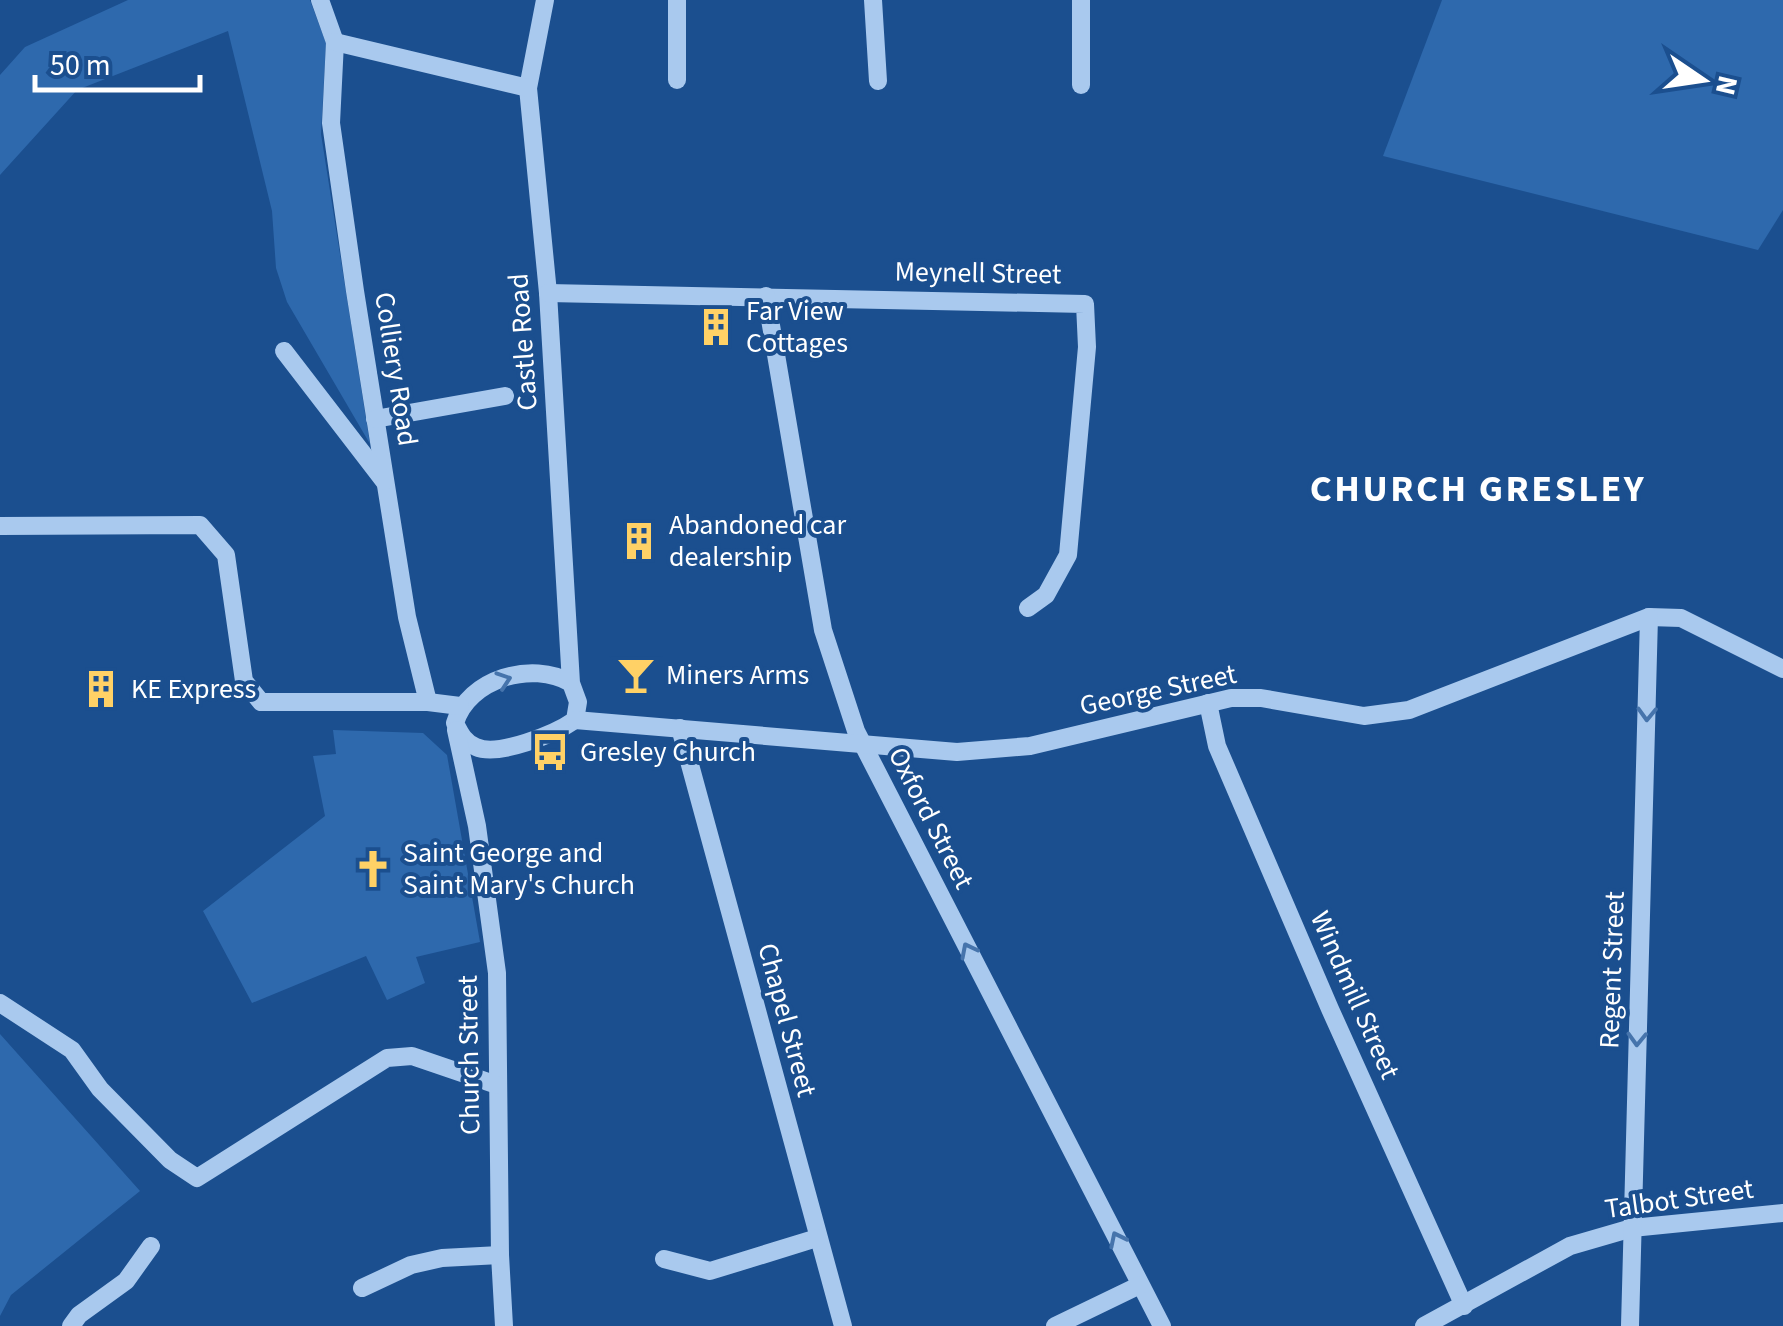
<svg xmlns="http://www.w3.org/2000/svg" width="1783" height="1326" viewBox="0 0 1783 1326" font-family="'Source Sans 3',sans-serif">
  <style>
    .green { fill: #2e69ad }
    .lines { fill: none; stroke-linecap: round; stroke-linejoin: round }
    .minor { stroke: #a9c9ee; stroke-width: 18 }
    .oneway { stroke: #4674ac }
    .labels { text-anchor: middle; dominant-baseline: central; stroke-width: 8; stroke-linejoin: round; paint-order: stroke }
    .street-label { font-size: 28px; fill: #fff; stroke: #1b4f8f }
    .poi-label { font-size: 28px; fill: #fff; stroke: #1b4f8f; text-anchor: start }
    .district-label { font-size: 38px; font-weight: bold; letter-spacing: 2.5px; fill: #fff; stroke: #1b4f8f }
  </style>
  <rect width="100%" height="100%" fill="#1b4f8f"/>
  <g class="green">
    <path d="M128,0H310L326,43L321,134L370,444L287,302L276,268L272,211L228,31L77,90L0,175V75L25,47Z"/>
    <path d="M1442,0H1783V210L1758,250L1383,156Z"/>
    <path d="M333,730L423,733L447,755L480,942L416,957L425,983L387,1000L366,956L252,1003L203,911L325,816L313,756L336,754Z"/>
    <path d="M0,1034L140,1191L11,1295L0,1316Z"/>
  </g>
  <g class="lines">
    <g class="minor">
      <path d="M320,0L335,42L331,123L355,291L407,617L428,702"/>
      <path d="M545,0L528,88L548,293L571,683L578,702L575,720C555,734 498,757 476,747C464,742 460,733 455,723C468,679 532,660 571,683"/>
      <path d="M677,0V80"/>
      <path d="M873,0L878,81"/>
      <path d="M335,42L528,88"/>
      <path d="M1081,85V0"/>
      <path d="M548,293L1085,304L1087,347L1068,555L1046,595L1028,608"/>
      <path d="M766,296L823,630L856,731L1162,1326"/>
      <path d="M284,351L384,481"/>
      <path d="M375,419L505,396"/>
      <path d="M0,526L200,525L226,555L244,681L261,702H428L460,706"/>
      <path d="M1208,703L1217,746L1330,1009L1464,1306"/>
      <path d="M575,720L957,752L1030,746L1231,698H1261L1364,716L1409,710L1649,617L1681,618L1783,669"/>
      <path d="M680,728L843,1326"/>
      <path d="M456,730L477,826L497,973L500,1255L504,1326"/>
      <path d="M0,1003L72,1050L100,1089L170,1160L197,1178L387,1058L412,1056L497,1085"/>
      <path d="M664,1259L710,1271L817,1238"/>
      <path d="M362,1288L411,1265L442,1258L500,1255"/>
      <path d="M71,1326L79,1315L126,1281L151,1246"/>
      <path d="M1055,1326L1140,1285"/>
      <path d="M1424,1326L1570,1246L1632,1228L1783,1213"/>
      <path d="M1630,1326L1649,617"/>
    </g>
  </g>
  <defs><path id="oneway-chevron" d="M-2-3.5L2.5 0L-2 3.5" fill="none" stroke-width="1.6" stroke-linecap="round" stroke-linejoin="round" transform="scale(2.5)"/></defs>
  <g class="oneway">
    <use href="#oneway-chevron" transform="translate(504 680) rotate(-19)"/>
    <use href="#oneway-chevron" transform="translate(1647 714) rotate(92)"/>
    <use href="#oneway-chevron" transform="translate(968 950) rotate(-117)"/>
    <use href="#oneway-chevron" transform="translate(1637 1039) rotate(92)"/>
    <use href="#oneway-chevron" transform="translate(1117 1239) rotate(-116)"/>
  </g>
  <defs>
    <g id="building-bare" transform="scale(3)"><path d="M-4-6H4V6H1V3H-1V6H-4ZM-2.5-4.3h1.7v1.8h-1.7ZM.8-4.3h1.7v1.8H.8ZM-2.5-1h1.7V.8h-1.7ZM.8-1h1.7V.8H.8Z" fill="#ffd166" stroke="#1b4f8f" stroke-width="2.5" paint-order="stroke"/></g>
    <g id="bar-bare" transform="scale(3)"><path d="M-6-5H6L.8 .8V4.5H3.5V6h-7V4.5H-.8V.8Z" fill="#ffd166" stroke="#1b4f8f" stroke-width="2.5" paint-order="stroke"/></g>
    <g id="bus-bare" transform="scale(3)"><path d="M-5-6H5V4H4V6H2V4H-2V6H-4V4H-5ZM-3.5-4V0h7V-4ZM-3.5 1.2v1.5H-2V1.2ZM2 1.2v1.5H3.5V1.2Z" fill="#ffd166" stroke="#1b4f8f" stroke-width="2.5" paint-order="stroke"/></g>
    <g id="church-bare" transform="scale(3)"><path d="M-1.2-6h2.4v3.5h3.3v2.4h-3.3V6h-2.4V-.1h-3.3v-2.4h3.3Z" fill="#ffd166" stroke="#1b4f8f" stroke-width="2.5" paint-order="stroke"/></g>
  </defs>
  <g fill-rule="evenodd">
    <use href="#building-bare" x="716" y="327"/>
    <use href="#building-bare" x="639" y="541"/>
    <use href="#bar-bare" x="636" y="675"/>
    <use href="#building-bare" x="101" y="689"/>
    <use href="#bus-bare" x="550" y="752"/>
    <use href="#church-bare" x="373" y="869"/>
  </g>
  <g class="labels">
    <g class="street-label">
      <text transform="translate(978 273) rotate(1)">Meynell Street</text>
      <text transform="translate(523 342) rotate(-94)">Castle Road</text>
      <text transform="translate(396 369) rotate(81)">Colliery Road</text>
      <text transform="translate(1158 690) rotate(-12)">George Street</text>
      <text transform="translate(931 818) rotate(63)">Oxford Street</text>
      <text transform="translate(1612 970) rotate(-88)">Regent Street</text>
      <text transform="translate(1355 995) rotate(66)">Windmill Street</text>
      <text transform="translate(787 1020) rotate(75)">Chapel Street</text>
      <text transform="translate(469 1055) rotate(-91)">Church Street</text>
      <text transform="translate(1679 1199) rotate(-8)">Talbot Street</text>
    </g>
    <g class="poi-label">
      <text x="746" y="311">Far View<tspan x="746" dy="32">Cottages</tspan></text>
      <text x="669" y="525">Abandoned car<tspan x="669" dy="32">dealership</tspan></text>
      <text x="666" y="675">Miners Arms</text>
      <text x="131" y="689">KE Express</text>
      <text x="580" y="752">Gresley Church</text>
      <text x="403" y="853">Saint George and<tspan x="403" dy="32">Saint Mary's Church</tspan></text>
    </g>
    <g class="district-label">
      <text x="1478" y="489">CHURCH GRESLEY</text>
    </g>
  </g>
  <g transform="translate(1703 80) rotate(103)" stroke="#1b4f8f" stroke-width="8" paint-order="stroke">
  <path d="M0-8L18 38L0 25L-18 38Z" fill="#ffffff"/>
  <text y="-15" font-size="28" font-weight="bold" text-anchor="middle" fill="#ffffff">N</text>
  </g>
  <path d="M35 75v15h165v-15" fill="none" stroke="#ffffff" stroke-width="5"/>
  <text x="50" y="75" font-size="30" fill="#ffffff" stroke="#1b4f8f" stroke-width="8" paint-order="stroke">50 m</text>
</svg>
